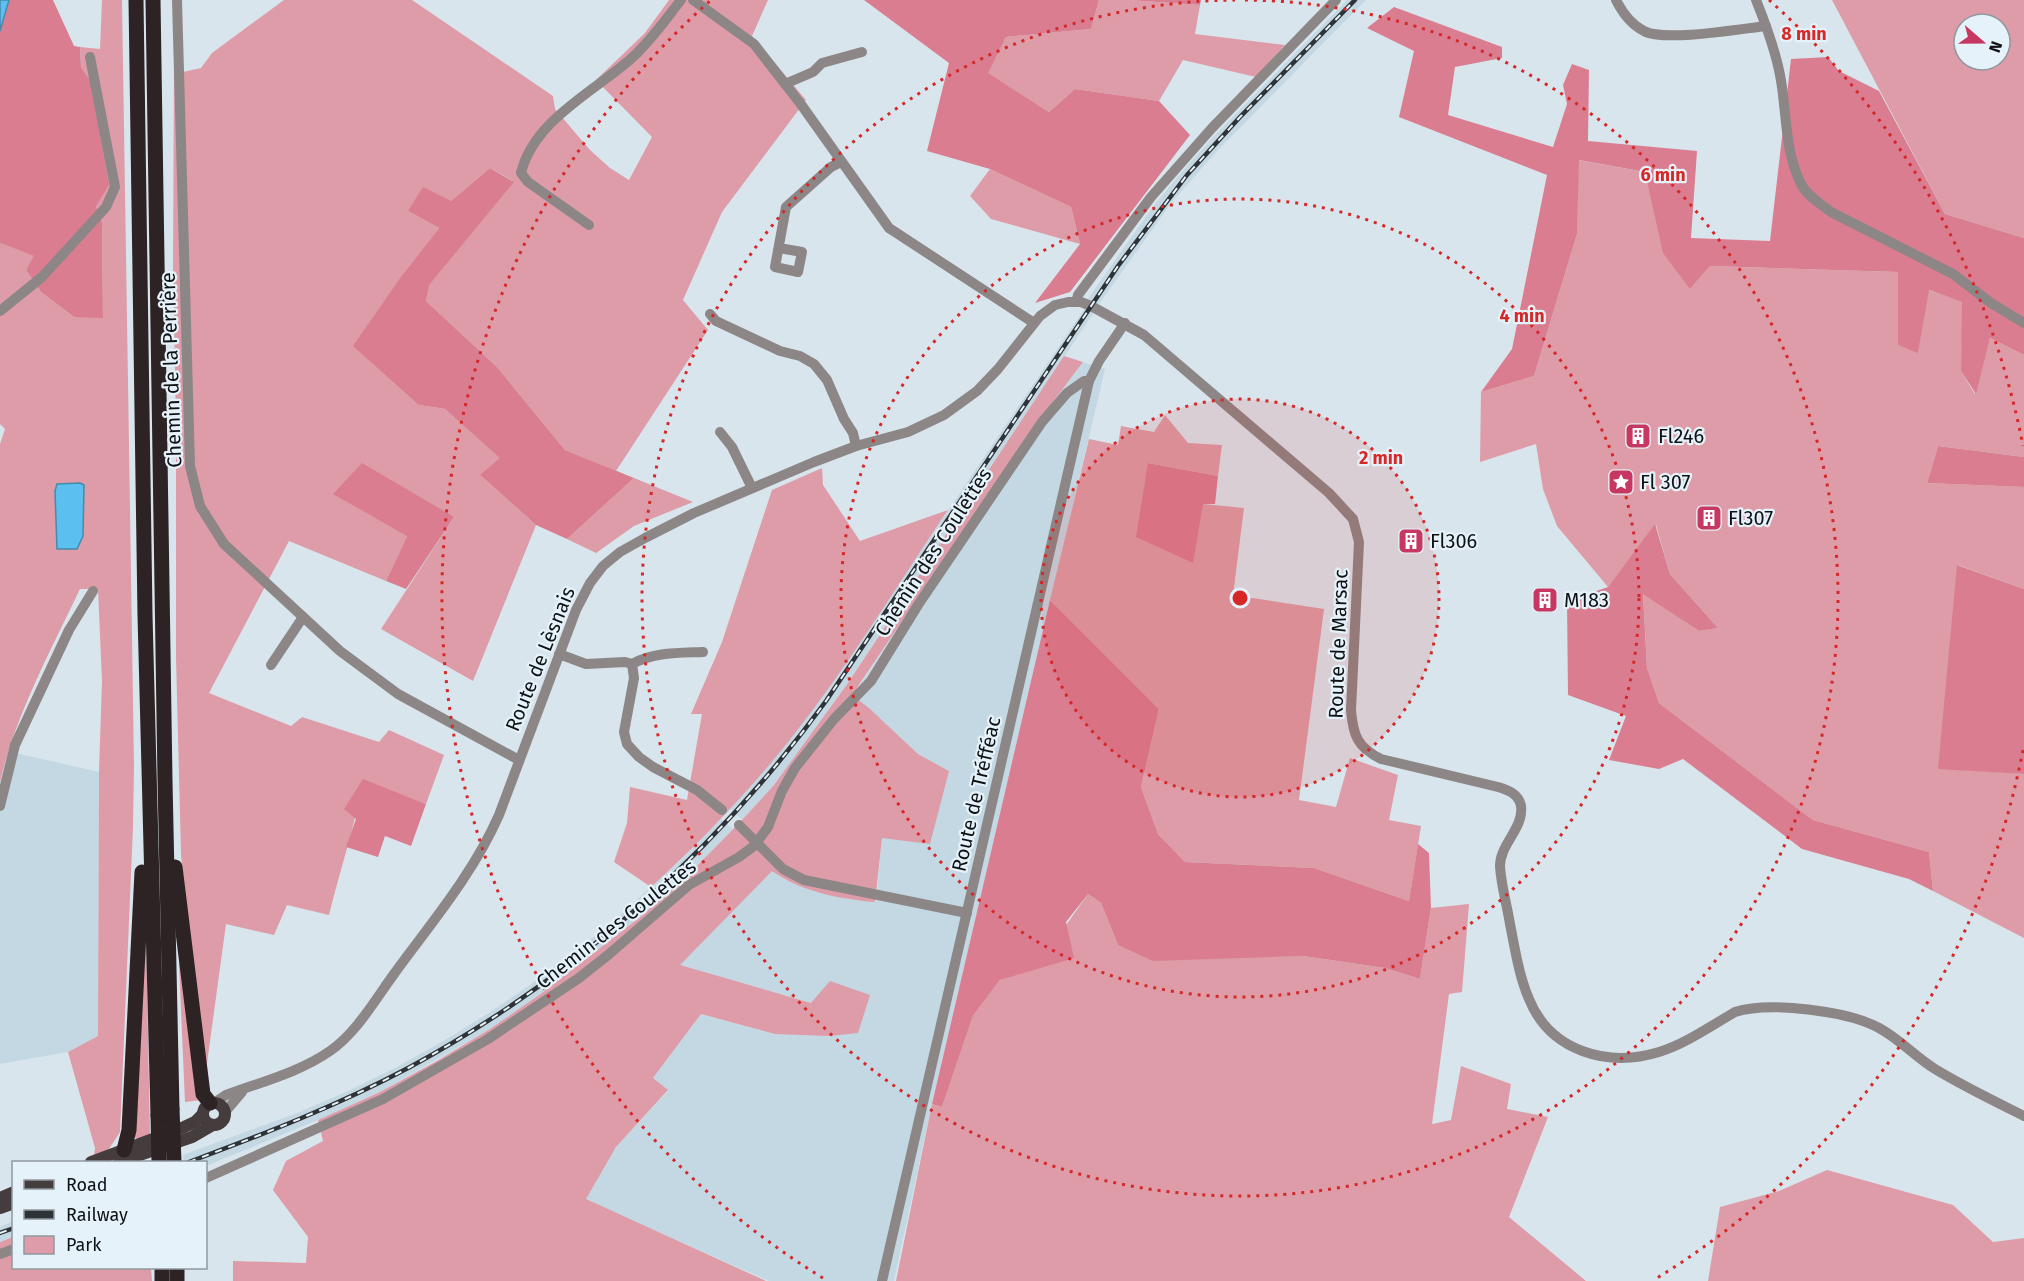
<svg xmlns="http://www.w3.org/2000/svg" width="2024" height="1281" viewBox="0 0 2024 1281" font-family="'Fira Sans',sans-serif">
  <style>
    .built { fill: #c4d8e3 }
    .green { fill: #dd9ca7; fill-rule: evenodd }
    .forest { fill: #da7d90 }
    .water { fill: #5bbfef; stroke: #448bae; stroke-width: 1.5 }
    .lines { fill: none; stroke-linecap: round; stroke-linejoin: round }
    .minor { stroke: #8c8686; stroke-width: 10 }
    .major { stroke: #453c3d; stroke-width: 12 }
    .highway { stroke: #2d2324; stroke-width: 15 }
    .rail-casing { stroke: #2d3336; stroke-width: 4.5 }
    .rail { stroke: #e6f2f9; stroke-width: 2; stroke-dasharray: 7; stroke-linecap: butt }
    .highway-bridge { stroke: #2d2324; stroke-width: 15 }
    .ring { fill: none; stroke: #d62828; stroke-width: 3; stroke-dasharray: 3 6 }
    .labels { text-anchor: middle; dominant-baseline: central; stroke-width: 4.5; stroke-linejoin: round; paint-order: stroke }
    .street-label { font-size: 20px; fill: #0e1215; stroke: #e6f2f9 }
    .poi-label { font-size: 20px; fill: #0e1215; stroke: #e6f2f9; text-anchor: start }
    .centre { fill: #d62828; stroke: #e6f2f9; stroke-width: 3 }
    .ring-label { font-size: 18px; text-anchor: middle; font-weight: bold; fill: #d62828; stroke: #e6f2f9; stroke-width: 4.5; stroke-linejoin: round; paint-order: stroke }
  </style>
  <rect width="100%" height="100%" fill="#d9e5ec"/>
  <g class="built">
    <path d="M1347,0H1366L1219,149L1172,202L1099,304L1087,300L1154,205L1186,167L1217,133Z"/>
    <path d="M1085,308L1094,312L848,683L774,785L742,820L730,809L790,740L828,688Z"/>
    <path d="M1083,362L1105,369L932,1104L894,1281H769L585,1200L616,1147L668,1091L653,1078L701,1014L775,1034L812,1003L679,965L772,870L786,880L876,902L882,838L949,771L918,754L869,708L852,696L1034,427Z"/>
    <path d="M7,751L99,772L98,1036L68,1052L0,1064V782Z"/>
    <path d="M721,819L733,829L692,871L644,914L594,954L542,993L490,1029L378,1093L318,1120L206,1166V1162H184L183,1155L297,1113L348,1091L397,1067L450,1037L490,1012L527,987L604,929L682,859Z"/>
    <path d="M13,1221V1237L0,1242V1227Z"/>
  </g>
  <g class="green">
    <path d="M102,0H122L134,765L133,827L120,1132L109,1149L94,1157L95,1148L68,1052L98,1036L99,772L102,681L98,589H80C50,652 16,714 0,782V444L5,429L0,424V243L35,256L26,270L41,292L74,317H103L102,222L96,206L90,80L81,67L80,47L100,49Z"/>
    <path d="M284,0H412L553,96L555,109L590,150L610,168L629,180L652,137L596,80L645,33L669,0H768L752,36L806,100L722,212L683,300L708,330L616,471L565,450L497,367L426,301L428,285L513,181L490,168L451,201L408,211L439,228L403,274L419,405L445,409L501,458L481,476L536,525L473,681L381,629L454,517L407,536L386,581L289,541L209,693L291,726L302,717L379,742L389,730L444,755L426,804L363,780C355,826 340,870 329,915L287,905L274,935L226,924L202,1100L185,1102L179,965L186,910L181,854L176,658V424L173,265L174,74L201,68L212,53Z"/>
    <path d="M1099,0H1129L1200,5L1195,34L1285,45L1256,77L1183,60L1159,101L1075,89L1049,112L987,73L1006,37L1091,29Z"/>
    <path d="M1832,0H2024V238L1945,214ZM1964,24H2000V60H1964Z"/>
    <path d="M1578,160L1650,173L1690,289L1710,266L1898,272V345L1918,352L1928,290L1963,302L1961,371L1975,394L1990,338L2024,355V457L1938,446L1927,483L2024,487V589L1958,565L1939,768L2024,774V938L1933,891L1929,852L1813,820L1659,703L1647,668L1643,593L1699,631L1718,628L1670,574L1656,525L1608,587L1557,526L1543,489L1536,444L1480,462L1481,392L1534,376L1577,234Z"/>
    <path d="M990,169L1071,207L1080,244L991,219L970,196Z"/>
    <path d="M1064,356L1083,362L1034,427L852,695L869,708L918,754L949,771L930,844L882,838L875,902C840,899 802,892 772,871L680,965L811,1003L830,981L870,995L858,1033L829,1036L775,1034L701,1014L653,1078L668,1090L616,1147L586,1199L766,1281H233V1261L306,1263L308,1237L273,1190L286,1161L323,1141L318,1120L378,1093L435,1062L490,1029L542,993L644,914L692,871L742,820L774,785L848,683Z"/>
    <path d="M1165,415L1188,443L1222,445L1218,476L1148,463L1203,504L1244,508L1233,595L1324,609L1299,800L1336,807L1350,758L1398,775L1389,820L1421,826L1409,901L1314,868L1185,862L1158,834L1141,787L1159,709L1050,600L1089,439L1118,445L1121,426L1154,432Z"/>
    <path d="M822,468L823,485L860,541L948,510C896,587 847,668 789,741C747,793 701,842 651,887L614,862L627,823L630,787L687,800L702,714H691L722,642L772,490Z"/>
    <path d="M634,478L693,502L634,526L596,553L567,539Z"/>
    <path d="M1088,894L1101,903L1118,945L1240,957L1303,956L1385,968L1420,979L1431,908L1469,904L1462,992L1449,994L1432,1124L1451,1120L1461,1066L1511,1084L1507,1109L1548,1117L1509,1217L1586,1281H896L932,1104L942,1107L973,1016L1000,980L1035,969Z"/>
    <path d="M146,933L150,1137L140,1140L133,1137Z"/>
    <path d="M1827,1170L1953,1205L1993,1242L2024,1238V1281H1708L1720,1207L1779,1191Z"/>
    <path d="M13,1237L14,1268H151L152,1281H0V1242Z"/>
  </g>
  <g class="forest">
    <path d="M9,0H53L74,46L80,47L81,67L90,80L109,185L96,206L102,222L103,318L74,317L41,292L26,270L34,256L0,243V31Z"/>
    <path d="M864,0H1099L1091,29L1006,37L988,73L1049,112L1075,89L1159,101L1190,135L1070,292L1035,303L1080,244L1071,207L990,169L927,151L949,63Z"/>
    <path d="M1129,0H1201L1200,5Z"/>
    <path d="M1394,7L1502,47V58L1455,67L1448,115L1553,147L1567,104L1563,85L1572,64L1589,70L1588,141L1697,151L1691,238L1770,241L1791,59L1828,57L1839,71L1879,91L1945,214L2024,238V355L1990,338L1976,394L1961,371L1962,302L1929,290L1918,353L1898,345V272L1710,266L1690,289L1663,253L1645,172L1579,160L1577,234L1534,376L1481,392L1512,349L1547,175L1399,117L1414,51L1367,28Z"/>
    <path d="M490,168L514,182L429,285L426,301L497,367L565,450L634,478L567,539L536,525L480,475L500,458L445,409L419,405L353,346L403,274L439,228L408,211L423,187L451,201Z"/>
    <path d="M1938,446L2024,457V487L1927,483Z"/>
    <path d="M362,463L454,517L406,589L386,581L407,536L333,494Z"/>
    <path d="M1148,463L1218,476L1215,504H1203L1193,563L1136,537Z"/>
    <path d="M1655,524L1670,574L1718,628L1699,631L1643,594L1647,668L1659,703L1813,820L1929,852L1933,891L1909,879L1802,849L1683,759L1659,769L1609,760L1626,716L1568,695L1567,601L1608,587Z"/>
    <path d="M1957,565L2024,589V774L1938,769Z"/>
    <path d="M1050,600L1159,709L1141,787L1158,834L1185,862L1314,868L1409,901L1418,844L1429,853L1431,908L1420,979L1385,968L1303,956L1153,961L1118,945L1101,903L1088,894L1066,922L1074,958L1000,980L973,1016L942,1107L932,1104Z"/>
    <path d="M363,779L426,804L411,846L385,836L378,857L346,847L356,819L344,809Z"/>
  </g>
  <g class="water">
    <path d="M0,0H9L0,31Z"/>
    <path d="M80,483L84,485L83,536L77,549H57L55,491L57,484Z"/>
  </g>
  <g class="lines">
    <g class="minor">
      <path d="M177,0L190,466L200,506L224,544L340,651L398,694L519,760"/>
      <path d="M693,0L754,44L800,103L889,228L1034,323"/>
      <path d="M1616,0C1622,12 1632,25 1644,31C1664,42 1740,29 1766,26"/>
      <path d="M1756,0C1766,25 1775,49 1780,75C1787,110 1784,150 1801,184C1807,196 1821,204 1831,212L1953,274L1991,303L2024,323"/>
      <path d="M785,84L813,72L822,63L862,52"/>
      <path d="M589,225L528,182L521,173C534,119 596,91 634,56C652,39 666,19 681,0"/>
      <path d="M779,248L802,252L798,272L775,267L786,207L831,167L841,162"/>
      <path d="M1076,302L1078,295L1151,197L1212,128L1336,0"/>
      <path d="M0,311L42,277L106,207L115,187L90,57"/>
      <path d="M710,314L716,321L780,351L800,356L814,364L827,380L844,419L853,433L856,446"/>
      <path d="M720,432L732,447L752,488"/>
      <path d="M559,654L586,664L625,662L632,664L634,678L624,732L627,744L639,757L653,767L697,790L722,810"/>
      <path d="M632,664C653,652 679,653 703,652"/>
      <path d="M271,665L303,617"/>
      <path d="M0,806L15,745L69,630L93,591"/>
      <path d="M739,825L783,869L804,880L967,913"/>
      <path d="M214,1103L226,1095C261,1082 300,1072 330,1051C357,1032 375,1000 394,974C432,922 473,874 499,815L576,610L590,583L603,566L620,552L645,538L694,513L814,462L856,446L908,432L944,415L977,391L998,369L1040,316L1055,305L1068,302H1081L1091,306L1144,335L1329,493L1353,519L1359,542L1351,710C1353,735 1357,747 1381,759L1498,787C1508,790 1519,794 1521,806C1524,828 1500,844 1500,866C1501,885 1507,905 1510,924C1515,949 1519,976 1529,999C1550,1051 1607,1068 1659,1052C1685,1044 1711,1026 1735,1012C1769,1001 1848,1011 1879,1028C1900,1039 1915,1057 1935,1069C1963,1086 1994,1101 2024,1116"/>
      <path d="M225,1112L242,1092"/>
      <path d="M206,1178L383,1099L488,1039L579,978L608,955L689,885L739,857L754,846L768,827L782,791L795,768L834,719L871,681L918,605L1042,422L1067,393L1084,381H1089"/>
      <path d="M0,1254L14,1249"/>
      <path d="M882,1281L1089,381L1099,361L1125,323"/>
    </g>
    <g class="major">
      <circle cx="214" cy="1114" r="11"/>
      <path d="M91,1162L182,1128L195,1122L202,1115"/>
      <path d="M119,1162L192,1137L211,1126"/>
      <path d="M0,1198L14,1192"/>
      <path d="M0,1208L14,1203"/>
    </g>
    <g class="highway">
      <path d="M136,0L145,615L158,1115"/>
      <path d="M153,0L165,781L172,1109"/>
      <path d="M175,867L203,1094L210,1103"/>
      <path d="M124,1150L129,1130L142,872"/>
      <path d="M162,1268V1281"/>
      <path d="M177,1268V1281"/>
    </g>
    <g class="rail-casing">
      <g id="rail">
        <path d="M189,1162C264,1134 339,1105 410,1067C574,978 716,852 826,701L1118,266L1187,175L1240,117L1355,0"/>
        <path d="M0,1233L14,1228"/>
      </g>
    </g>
    <use href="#rail" class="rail"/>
    <g class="highway-bridge">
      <path d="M172,1109L174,1162"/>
      <path d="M158,1115L159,1162"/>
    </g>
  </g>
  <circle cx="1240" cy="598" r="199" fill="#d62828" fill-opacity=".12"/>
  <g class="ring">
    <circle cx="1240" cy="598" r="199"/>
    <circle cx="1240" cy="598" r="399"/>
    <path d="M1245 0A598 598 0 1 1 1235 0"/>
    <path d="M2023 750A798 798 0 0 1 1657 1278M823 1278A798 798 0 0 1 711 0M1769 0A798 798 0 0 1 2023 446"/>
  </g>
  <defs>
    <g id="building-square" transform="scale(1.35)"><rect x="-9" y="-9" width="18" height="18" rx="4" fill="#c63761" stroke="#e6f2f9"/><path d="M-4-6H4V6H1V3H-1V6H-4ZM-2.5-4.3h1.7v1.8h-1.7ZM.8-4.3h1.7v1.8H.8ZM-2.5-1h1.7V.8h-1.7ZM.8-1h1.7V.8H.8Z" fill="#fff"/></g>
    <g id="sight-square" transform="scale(1.35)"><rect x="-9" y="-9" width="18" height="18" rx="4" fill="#c63761" stroke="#e6f2f9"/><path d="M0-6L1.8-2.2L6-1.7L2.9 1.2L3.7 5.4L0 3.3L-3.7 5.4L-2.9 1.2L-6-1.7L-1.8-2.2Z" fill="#fff"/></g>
  </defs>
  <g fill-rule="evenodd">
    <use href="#building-square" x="1638" y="436"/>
    <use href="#sight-square" x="1621" y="482"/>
    <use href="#building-square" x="1709" y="518"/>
    <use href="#building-square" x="1411" y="541"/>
    <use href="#building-square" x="1545" y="600"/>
  </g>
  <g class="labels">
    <g class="street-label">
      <text transform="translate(171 370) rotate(-92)">Chemin de la Perrière</text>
      <text transform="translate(933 552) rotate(-57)">Chemin des Coulettes</text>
      <text transform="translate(1338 644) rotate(-88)">Route de Marsac</text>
      <text transform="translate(540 659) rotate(-68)">Route de Lèsnais</text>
      <text transform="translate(976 794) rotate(-77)">Route de Tréfféac</text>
      <text transform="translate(616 924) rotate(-38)">Chemin des Coulettes</text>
    </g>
    <g class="poi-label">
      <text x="1658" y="436">Fl246</text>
      <text x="1640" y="482">Fl 307</text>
      <text x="1728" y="518">Fl307</text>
      <text x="1430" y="541">Fl306</text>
      <text x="1564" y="600">M183</text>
    </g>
  </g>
  <circle cx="1240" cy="598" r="9" class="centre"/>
  <g class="ring-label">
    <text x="1804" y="40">8 min</text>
    <text x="1663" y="181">6 min</text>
    <text x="1522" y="322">4 min</text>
    <text x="1381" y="464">2 min</text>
  </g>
  <rect x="12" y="1161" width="195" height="108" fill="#e6f2f9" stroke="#90989e" stroke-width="1.5"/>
  <rect x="24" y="1180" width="30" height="9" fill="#453c3d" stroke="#90989e" stroke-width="1.5"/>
  <text x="66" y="1191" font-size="18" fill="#0e1215">Road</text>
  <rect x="24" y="1210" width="30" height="9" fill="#2d3336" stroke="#90989e" stroke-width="1.5"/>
  <text x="66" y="1221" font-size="18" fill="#0e1215">Railway</text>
  <rect x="24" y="1236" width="30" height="18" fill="#dd9ca7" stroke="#90989e" stroke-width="1.5"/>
  <text x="66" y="1251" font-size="18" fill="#0e1215">Park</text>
  <g transform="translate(1982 42) rotate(110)"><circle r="28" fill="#e6f2f9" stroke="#90989e" stroke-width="1.5"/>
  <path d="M0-4.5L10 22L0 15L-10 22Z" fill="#c63761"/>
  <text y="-9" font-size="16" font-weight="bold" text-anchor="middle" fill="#0e1215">N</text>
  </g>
</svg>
